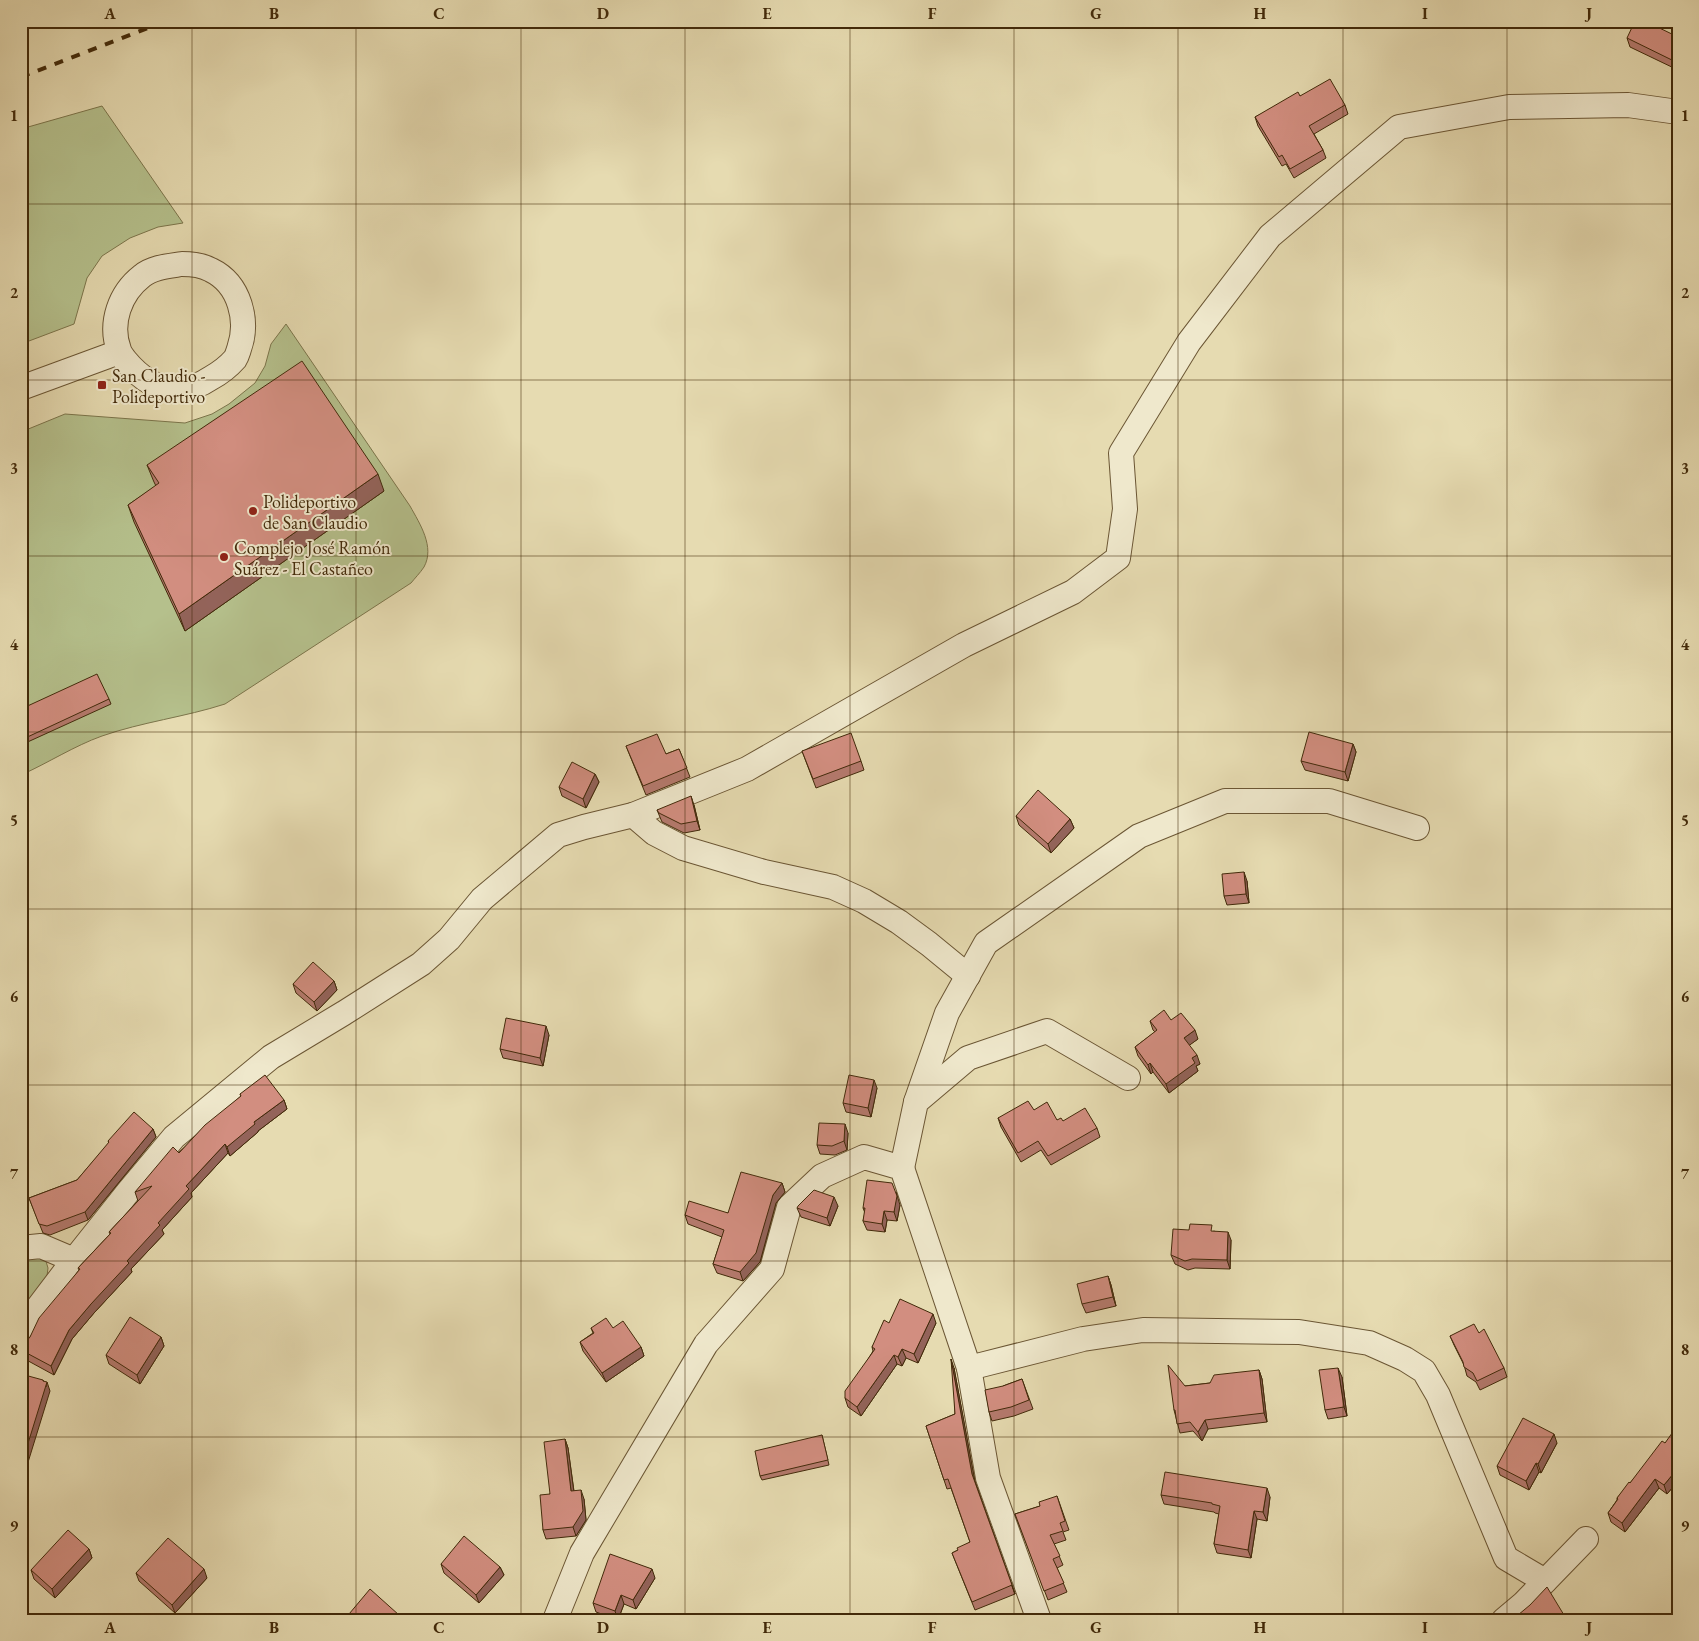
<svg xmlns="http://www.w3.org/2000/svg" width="1699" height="1641" viewBox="0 0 1699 1641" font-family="'EB Garamond',serif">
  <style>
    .green { fill: #b5c08c; stroke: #7c754b }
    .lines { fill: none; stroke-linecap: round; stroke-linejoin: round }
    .minor-casing { stroke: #6b5634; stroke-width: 26 }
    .minor { stroke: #efe8cc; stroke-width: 24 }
    .rail { stroke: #422a0a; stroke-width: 4; stroke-dasharray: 9 9; stroke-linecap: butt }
    .wall { fill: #b57a6e; stroke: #422a0a }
    .shaded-wall { fill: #93635a; stroke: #422a0a }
    .building { fill: #d28e80; stroke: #422a0a }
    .grid { fill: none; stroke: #422a0a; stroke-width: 1; stroke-opacity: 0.55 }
    .poi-dot { fill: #8f2418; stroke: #efe8cc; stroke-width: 2 }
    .labels { text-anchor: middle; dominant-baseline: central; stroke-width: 4; stroke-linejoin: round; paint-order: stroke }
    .poi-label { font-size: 18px; fill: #422a0a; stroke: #efe8cc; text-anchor: start }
    .neatline { fill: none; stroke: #422a0a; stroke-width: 2 }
    .grid-label { font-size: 16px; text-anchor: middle; font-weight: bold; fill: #422a0a }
  </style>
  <rect width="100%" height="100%" fill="#e6dbb1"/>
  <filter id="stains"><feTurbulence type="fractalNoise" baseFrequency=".004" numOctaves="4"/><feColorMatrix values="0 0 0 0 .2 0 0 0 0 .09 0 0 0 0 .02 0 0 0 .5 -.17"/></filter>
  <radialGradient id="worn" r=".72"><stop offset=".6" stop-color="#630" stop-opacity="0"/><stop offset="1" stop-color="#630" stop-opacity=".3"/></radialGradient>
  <g class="green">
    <path d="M102,106L183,223L158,227L130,238L102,256L87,278L74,324L21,344V129Z"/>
    <path d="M286,324L410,506C420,524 435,547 424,567C420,573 415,578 411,583L225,704C185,717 142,722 102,736C74,746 48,763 21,775V432L65,414L185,423L212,414L229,404L255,383L265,366L271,344Z"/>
    <path d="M21,1256L45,1258L48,1268L47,1276L27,1303L21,1299Z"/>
  </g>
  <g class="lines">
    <g class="minor-casing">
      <g id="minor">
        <path d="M182,264C192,264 202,265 211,270C240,284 249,321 239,349C238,352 237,356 235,359C228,367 220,373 211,378C202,384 191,389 179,390C156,390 139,377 125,360C123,357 120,354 119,350C109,323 120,293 142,276C153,267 169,266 182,264Z"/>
        <path d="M21,388L119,352"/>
        <path d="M633,815L654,833L683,848L764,872L833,887L864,901L899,922L929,944L968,976"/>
        <path d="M916,1102L947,1013L986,943L1139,836L1225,801H1329L1417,828"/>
        <path d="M902,1168L916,1102L968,1058L1047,1031L1128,1078"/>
        <path d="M21,1248L41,1246L74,1260L33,1314L21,1340"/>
        <path d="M74,1260L128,1192L174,1137L271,1057L344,1013L421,964L449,939L482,899L558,835L584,827L633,815L747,769L964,645L1073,592L1118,558L1125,509L1121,453L1189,342L1270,236L1399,127L1509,107L1628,105L1678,112"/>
        <path d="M969,1368L1083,1339L1143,1330L1299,1332L1369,1343L1405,1359L1424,1371L1438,1395L1506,1558L1545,1581"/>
        <path d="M555,1620L582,1553L706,1344L772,1269L789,1207L822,1176L864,1157L902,1168L969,1368L988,1478L1039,1620"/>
        <path d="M1504,1620L1523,1604L1586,1539"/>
      </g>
    </g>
    <use href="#minor" class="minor"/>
    <path class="rail" d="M21,77L166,21"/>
  </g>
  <g class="wall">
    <path d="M1678,37V70L1630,47L1627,38Z"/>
    <path d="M1300,96L1345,105L1348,114L1314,134L1323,150L1326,158L1294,178L1286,164L1282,166L1258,126L1255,117Z"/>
    <path d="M147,465L384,491L185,631L134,522L128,505L156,486L154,482Z"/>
    <path d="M109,699L111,704L21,745V709Z"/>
    <path d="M1353,744L1356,752L1348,781L1305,770L1301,761Z"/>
    <path d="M626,746L666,754L679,749L690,777L646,795Z"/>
    <path d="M802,751L861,761L864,770L816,788Z"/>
    <path d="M595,774L599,782L586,808L562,796L559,787Z"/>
    <path d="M694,805L700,830L684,833L662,822L657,810Z"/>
    <path d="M1016,816L1070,819L1074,828L1051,853L1019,825Z"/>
    <path d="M1247,881L1249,903L1227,905L1224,896Z"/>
    <path d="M334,981L337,990L317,1011L296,993L293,984Z"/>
    <path d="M1171,1020L1198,1039L1189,1045L1200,1064L1196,1066L1198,1071L1169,1093L1153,1072L1151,1074L1138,1056L1135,1047L1155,1032L1153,1030L1150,1021Z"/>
    <path d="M549,1035L543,1066L503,1058L500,1049Z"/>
    <path d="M877,1088L871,1117L846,1112L843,1103Z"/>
    <path d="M240,1094L284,1100L287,1109L258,1131V1132L230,1156L228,1153L191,1193L192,1197L162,1230L164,1234L131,1269L132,1272L94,1313L72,1339L54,1375L21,1357V1344L25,1343L30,1337L79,1270L78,1268L110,1234L109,1232L138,1201L135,1192L241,1096Z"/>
    <path d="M1034,1110L1057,1120L1097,1128L1100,1137L1051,1165L1041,1150L1021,1162L1001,1127L998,1118Z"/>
    <path d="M153,1129L156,1137L88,1220L50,1235L43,1233L29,1198L77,1180L109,1143L108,1141Z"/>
    <path d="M848,1133L847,1150L835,1155L820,1154L817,1145Z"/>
    <path d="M782,1183L785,1192L776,1203L760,1262L743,1281L717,1273L713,1264L722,1237L688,1224L685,1215L728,1213Z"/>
    <path d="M900,1205L897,1221L887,1220L885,1232L867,1230L863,1221L865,1213L863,1208Z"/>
    <path d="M838,1206L830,1226L801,1217L797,1208Z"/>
    <path d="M1214,1231L1231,1240L1230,1269L1195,1268L1188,1270L1175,1264L1171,1255Z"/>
    <path d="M1108,1276L1111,1285L1116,1306L1086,1313L1082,1304Z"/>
    <path d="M889,1323H936L918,1363L906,1358L902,1366L897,1364L861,1416L848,1407L845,1398L873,1351L872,1347Z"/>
    <path d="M591,1328L641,1347L644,1356L606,1382L583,1351L580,1342L593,1333Z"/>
    <path d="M1479,1333L1504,1368L1507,1377L1480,1390L1476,1382L1467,1376L1464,1365L1454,1345L1450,1336Z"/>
    <path d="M161,1337L164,1346L140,1384L109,1364L106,1355Z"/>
    <path d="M954,1368L975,1482L1015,1594L975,1610L952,1553L958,1550L970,1542L951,1488L947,1489L926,1426L955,1414Z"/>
    <path d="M1259,1370L1262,1379L1267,1422L1208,1429L1202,1441L1193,1431L1180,1433L1174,1410L1185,1386L1210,1383Z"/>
    <path d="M1342,1377L1347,1416L1328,1419L1325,1410Z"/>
    <path d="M1022,1379L1033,1409L1014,1416L992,1421L989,1412L1003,1386Z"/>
    <path d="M1678,1431V1481L1667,1494L1659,1488L1625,1532L1611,1522L1608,1513L1617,1500V1498L1630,1483L1665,1443Z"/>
    <path d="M822,1435L829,1465L762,1480L760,1476Z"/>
    <path d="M565,1439L568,1448L574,1491L584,1499L586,1520L576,1536L546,1539L543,1530L550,1494Z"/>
    <path d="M1557,1443L1541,1473L1539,1472L1529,1490L1500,1475L1497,1466Z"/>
    <path d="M1161,1495L1270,1497L1267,1521L1257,1519L1251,1558L1217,1553L1214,1544L1219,1514L1215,1513L1214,1512L1164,1504Z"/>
    <path d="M1057,1496L1069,1530L1063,1532L1066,1540L1054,1544L1063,1565L1057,1568L1067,1592L1048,1600L1015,1514L1040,1506Z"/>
    <path d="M89,1549L92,1558L55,1598L34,1579L31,1570Z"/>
    <path d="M441,1564L500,1567L504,1575L479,1603L444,1573Z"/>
    <path d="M136,1573L207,1578L175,1613L139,1581Z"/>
    <path d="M655,1578L636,1609L624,1604L618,1620L596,1612L593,1603Z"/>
  </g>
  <g class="shaded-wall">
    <path d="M378,474L384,491L185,631L179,614Z"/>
    <path d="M1353,744L1356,752L1348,781L1345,772Z"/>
    <path d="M595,774L599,782L586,808L583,799Z"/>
    <path d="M691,796L694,805L700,830L697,821Z"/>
    <path d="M1070,819L1074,828L1051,853L1048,844Z"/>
    <path d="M1244,872L1247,881L1249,903L1246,894Z"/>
    <path d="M334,981L337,990L317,1011L314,1002Z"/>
    <path d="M546,1026L549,1035L543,1066L540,1058Z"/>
    <path d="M1195,1030L1198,1039L1187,1047L1184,1038Z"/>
    <path d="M1197,1055L1200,1064L1196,1066L1198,1071L1169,1093L1166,1084L1192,1058Z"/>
    <path d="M1150,1063L1153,1072L1151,1074L1148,1065Z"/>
    <path d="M874,1080L877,1088L871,1117L868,1108Z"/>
    <path d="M284,1100L287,1109L258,1131V1132L230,1156L227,1147L254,1122Z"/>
    <path d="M845,1124L848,1133L847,1150L844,1141Z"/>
    <path d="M153,1129L156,1137L88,1220L85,1212Z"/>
    <path d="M225,1144L228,1153L191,1193L192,1197L162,1230L164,1234L131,1269L132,1272L94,1313L72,1339L54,1375L51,1366L69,1330L127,1261L158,1223L186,1186Z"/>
    <path d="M782,1183L785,1192L776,1203L760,1262L743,1281L740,1272L773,1195Z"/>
    <path d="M896,1192L900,1205L897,1221L894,1212Z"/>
    <path d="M834,1197L838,1206L830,1226L827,1218Z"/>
    <path d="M884,1211L887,1220L885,1232L882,1224Z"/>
    <path d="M1228,1232L1231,1240L1230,1269L1227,1260Z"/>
    <path d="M1108,1276L1111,1285L1116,1306L1113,1297Z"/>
    <path d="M933,1314L936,1323L918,1363L914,1354Z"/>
    <path d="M161,1337L164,1346L140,1384L137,1375Z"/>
    <path d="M641,1347L644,1356L606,1382L602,1373Z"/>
    <path d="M902,1349L906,1358L902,1366L898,1357Z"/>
    <path d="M894,1355L897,1364L861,1416L857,1407Z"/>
    <path d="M951,1359L954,1368L975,1482L1015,1594L972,1474Z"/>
    <path d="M1338,1368L1342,1377L1347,1416L1344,1407Z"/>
    <path d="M1259,1370L1262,1379L1267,1422L1264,1413Z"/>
    <path d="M43,1380L46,1387L47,1382L50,1391L21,1485V1466Z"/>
    <path d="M1205,1420L1208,1429L1202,1441L1198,1432Z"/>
    <path d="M1554,1434L1557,1443L1541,1473L1538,1464Z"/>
    <path d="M565,1439L568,1448L575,1500L571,1491Z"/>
    <path d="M1536,1463L1539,1472L1529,1490L1526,1481Z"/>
    <path d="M1678,1468V1481L1667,1494L1664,1485Z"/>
    <path d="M1655,1479L1659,1488L1625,1532L1622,1523Z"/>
    <path d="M1267,1488L1270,1497L1267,1521L1263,1512Z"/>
    <path d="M581,1490L584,1499L586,1520L576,1536L573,1527Z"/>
    <path d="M1254,1511L1257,1519L1251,1558L1248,1550Z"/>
    <path d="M89,1549L92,1558L55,1598L52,1589Z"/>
    <path d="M500,1567L504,1575L479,1603L476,1595Z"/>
    <path d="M204,1569L207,1578L175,1613L172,1605Z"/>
    <path d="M652,1569L655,1578L636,1609L633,1600Z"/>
    <path d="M621,1595L624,1604L618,1620L615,1611Z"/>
    <path d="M399,1615L400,1620H394Z"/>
  </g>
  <g class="building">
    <path d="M1635,21H1645L1678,37V63L1627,38Z"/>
    <path d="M1330,79L1345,105L1309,126L1323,150L1290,169L1282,155L1279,157L1255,117L1298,92L1300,96Z"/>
    <path d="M302,361L378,474L179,614L128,505L159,483L147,465Z"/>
    <path d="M97,674L109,699L21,740V709Z"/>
    <path d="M1309,732L1353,744L1345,772L1301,761Z"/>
    <path d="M851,733L861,761L813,779L802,751Z"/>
    <path d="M657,734L666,754L679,749L687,768L643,786L626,746Z"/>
    <path d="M572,762L595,774L583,799L559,787Z"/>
    <path d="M1038,790L1070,819L1048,844L1016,816Z"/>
    <path d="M691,796L697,821L681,824L659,813L657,810Z"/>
    <path d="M1244,872L1246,894L1224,896L1222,874Z"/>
    <path d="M313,962L334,981L314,1002L293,984Z"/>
    <path d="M1164,1010L1171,1020L1181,1013L1195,1030L1184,1038L1197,1055L1192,1058L1195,1063L1166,1084L1150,1063L1148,1065L1135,1047L1157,1030L1150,1021Z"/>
    <path d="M506,1018L546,1026L540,1058L500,1049Z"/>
    <path d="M265,1075L284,1100L254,1122L255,1124L227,1147L225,1144L186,1186L189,1189L158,1223L160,1225L127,1261L129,1263L91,1304L69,1330L51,1366L21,1350V1344L25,1343L30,1337L39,1318L80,1269L78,1268L111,1233L109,1232L152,1186L135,1192L173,1147L179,1153L205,1125L241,1096L240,1094Z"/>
    <path d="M849,1075L874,1080L868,1108L843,1103Z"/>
    <path d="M1028,1101L1034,1110L1047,1102L1057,1120L1061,1118L1063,1121L1085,1108L1097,1128L1048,1156L1038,1141L1018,1153L998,1118Z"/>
    <path d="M134,1112L153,1129L85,1212L47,1226L39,1224L29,1198L77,1180L109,1142L108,1141Z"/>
    <path d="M819,1123L845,1124L844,1141L832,1146L817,1145Z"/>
    <path d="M741,1172L782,1183L773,1195L756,1253L740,1272L713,1264L724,1230L685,1215L689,1201L728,1213Z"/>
    <path d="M867,1180L892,1183L897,1196L894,1212L884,1211L882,1224L863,1221L865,1208H863Z"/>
    <path d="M814,1190L834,1197L827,1218L797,1208L798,1206Z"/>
    <path d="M1190,1224L1212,1225L1211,1231L1228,1232L1227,1260L1192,1259L1185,1261L1171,1255L1173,1229L1189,1230Z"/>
    <path d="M1108,1276L1113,1297L1082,1304L1077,1284Z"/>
    <path d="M900,1299L933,1314L914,1354L902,1349L898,1357L894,1355L857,1407L845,1398V1391L875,1349L872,1347L884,1320L889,1323Z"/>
    <path d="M130,1317L161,1337L137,1375L106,1355Z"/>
    <path d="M606,1318L613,1328L623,1321L641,1347L602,1373L580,1342L594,1333L591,1328Z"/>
    <path d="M1474,1324L1479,1333L1484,1329L1504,1368L1477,1381L1473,1373L1464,1367L1463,1362L1450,1336Z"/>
    <path d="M951,1359L972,1474L1012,1585L972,1602L952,1553L958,1550L957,1548L970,1542L948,1479L944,1480L926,1426L955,1414Z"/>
    <path d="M1168,1365L1185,1386L1210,1383L1214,1375L1259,1370L1264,1413L1205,1420L1198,1432L1190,1422L1177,1424L1175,1410H1174Z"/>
    <path d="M1338,1368L1344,1407L1325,1410L1319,1370Z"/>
    <path d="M21,1374L43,1380V1381L47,1382L21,1466Z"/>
    <path d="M1022,1379L1029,1400L1011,1407L989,1412L985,1390L1003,1386Z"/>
    <path d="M1523,1418L1554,1434L1538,1464L1536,1463L1526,1481L1497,1466Z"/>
    <path d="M1675,1429L1678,1431V1468L1664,1485L1655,1479L1622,1523L1608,1513L1618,1499L1617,1498L1629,1482L1630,1483L1662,1441L1665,1443Z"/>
    <path d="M822,1435L828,1460L760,1476L755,1451Z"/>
    <path d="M565,1439L571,1491L581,1490L583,1511L573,1527L543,1530L540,1495L550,1494L544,1442Z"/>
    <path d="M1165,1472L1267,1488L1263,1512L1254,1511L1248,1550L1214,1544L1220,1506L1212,1504V1503L1161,1495Z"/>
    <path d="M1057,1496L1065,1521L1060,1523L1063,1531L1050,1535L1060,1556L1053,1559L1064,1583L1044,1591L1015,1514L1040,1506L1039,1502Z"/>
    <path d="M68,1530L89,1549L52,1589L31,1570Z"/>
    <path d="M464,1536L500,1567L476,1595L441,1564Z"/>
    <path d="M168,1538L204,1569L172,1605L136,1573Z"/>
    <path d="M610,1554L652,1569L633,1600L621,1595L615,1611L593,1603Z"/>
    <path d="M1547,1587L1567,1620H1512L1530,1605Z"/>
    <path d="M370,1589L399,1615L394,1620H344Z"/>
  </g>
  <path class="grid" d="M192,21V1620M356,21V1620M521,21V1620M685,21V1620M850,21V1620M1014,21V1620M1178,21V1620M1343,21V1620M1507,21V1620M21,204H1678M21,380H1678M21,556H1678M21,732H1678M21,909H1678M21,1085H1678M21,1261H1678M21,1437H1678"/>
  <g class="poi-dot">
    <rect x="97" y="380" width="10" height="10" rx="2.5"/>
    <circle cx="253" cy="511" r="5"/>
    <circle cx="224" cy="557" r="5"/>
  </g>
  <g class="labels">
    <g class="poi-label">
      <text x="112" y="375">San Claudio -<tspan x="112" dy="21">Polideportivo</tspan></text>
      <text x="263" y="501">Polideportivo<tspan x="263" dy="21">de San Claudio</tspan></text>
      <text x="234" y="547">Complejo José Ramón<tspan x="234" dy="21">Suárez - El Castañeo</tspan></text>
    </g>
  </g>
  <rect width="1699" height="1641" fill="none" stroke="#e6dbb1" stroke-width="55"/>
  <rect x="28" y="28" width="1644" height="1586" class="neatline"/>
  <g class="grid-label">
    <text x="110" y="19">A</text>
    <text x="274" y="19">B</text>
    <text x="439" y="19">C</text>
    <text x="603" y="19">D</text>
    <text x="767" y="19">E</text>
    <text x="932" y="19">F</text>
    <text x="1096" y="19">G</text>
    <text x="1260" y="19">H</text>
    <text x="1425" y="19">I</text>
    <text x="1589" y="19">J</text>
    <text x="14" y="121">1</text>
    <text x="1685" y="121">1</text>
    <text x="14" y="298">2</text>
    <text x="1685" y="298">2</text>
    <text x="14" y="474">3</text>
    <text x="1685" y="474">3</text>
    <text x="14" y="650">4</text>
    <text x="1685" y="650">4</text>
    <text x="14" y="826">5</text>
    <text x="1685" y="826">5</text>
    <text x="14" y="1002">6</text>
    <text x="1685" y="1002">6</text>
    <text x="14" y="1179">7</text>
    <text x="1685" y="1179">7</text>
    <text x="14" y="1355">8</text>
    <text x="1685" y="1355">8</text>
    <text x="14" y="1531">9</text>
    <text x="1685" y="1531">9</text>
    <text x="110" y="1633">A</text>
    <text x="274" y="1633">B</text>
    <text x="439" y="1633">C</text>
    <text x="603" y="1633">D</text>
    <text x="767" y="1633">E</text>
    <text x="932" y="1633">F</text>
    <text x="1096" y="1633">G</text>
    <text x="1260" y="1633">H</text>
    <text x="1425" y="1633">I</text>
    <text x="1589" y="1633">J</text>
  </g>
  <rect width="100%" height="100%" filter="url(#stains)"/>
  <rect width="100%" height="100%" fill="url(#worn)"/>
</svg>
